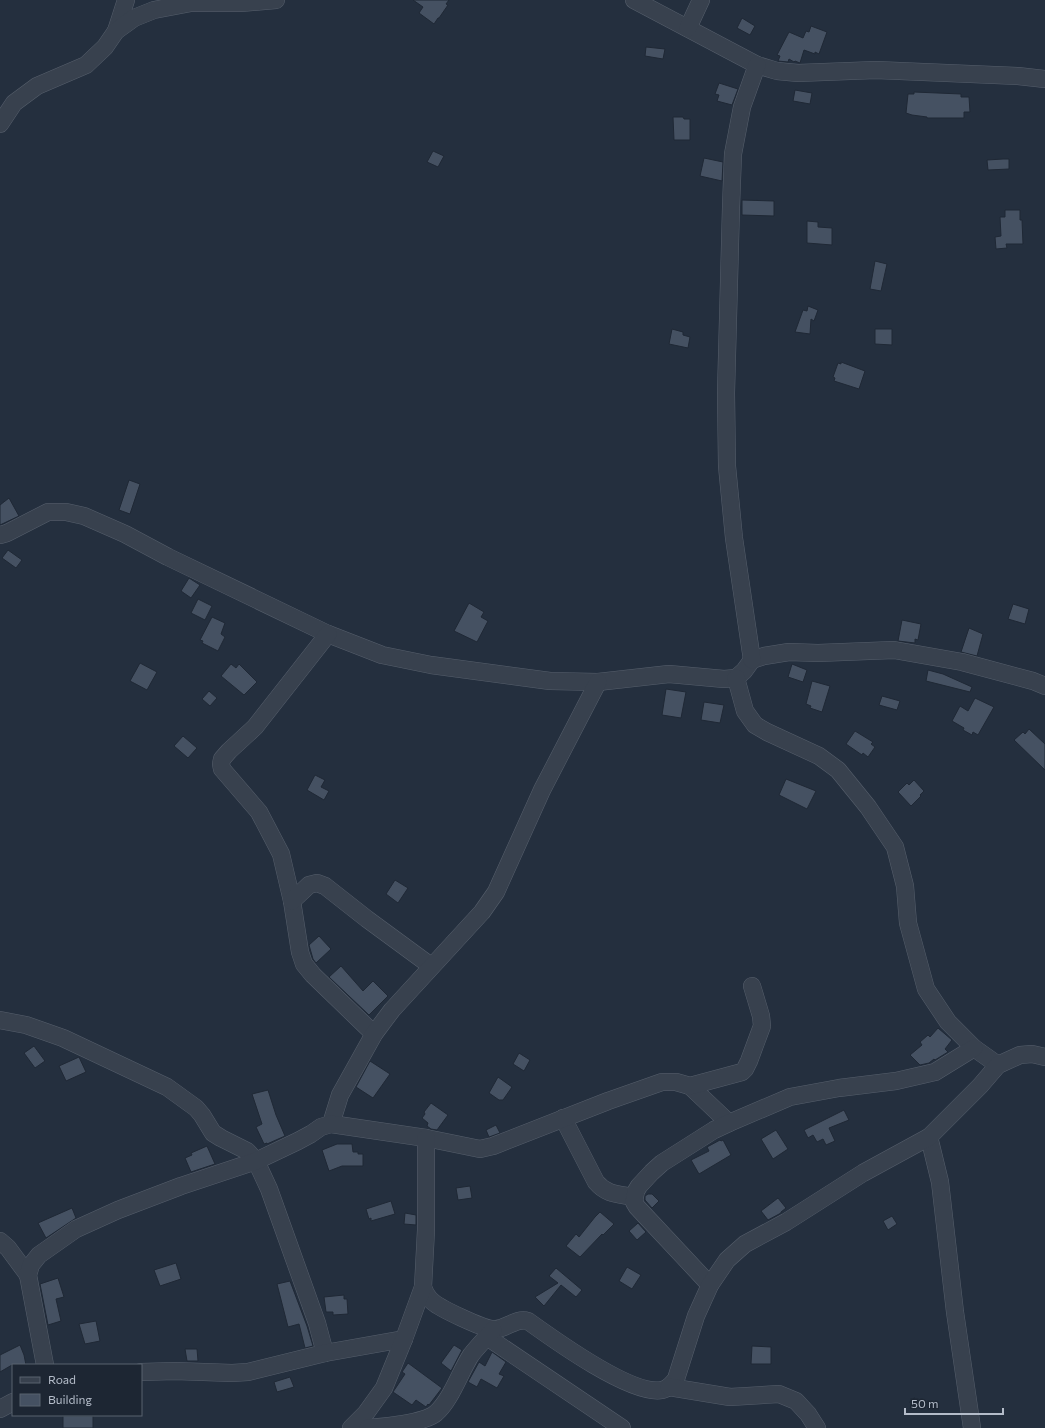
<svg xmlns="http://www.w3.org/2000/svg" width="1045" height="1428" viewBox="0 0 1045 1428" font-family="Commissioner,sans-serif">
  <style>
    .building { fill: #455162; stroke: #1f2835 }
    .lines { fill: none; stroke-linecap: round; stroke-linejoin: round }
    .minor-casing { stroke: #565f6c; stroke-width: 18 }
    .minor { stroke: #38414e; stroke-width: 17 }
  </style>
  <rect width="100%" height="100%" fill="#242f3e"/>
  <g class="building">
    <path d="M413,0H449L446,4L448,5L439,18H438L434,24L419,13L423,7Z"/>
    <path d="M742,18L755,26L750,35L737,28Z"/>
    <path d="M811,26L827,32L819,54L815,52V54L804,50L800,63L795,61L794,62L789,59L788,62L778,61L780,56L777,55L789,32L803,38L806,31L809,32Z"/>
    <path d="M646,47L665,49L663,59L645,56Z"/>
    <path d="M719,83L738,89L732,105L717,101L719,95L715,94Z"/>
    <path d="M795,90L812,93L810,104L793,101Z"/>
    <path d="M914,92L961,94V97H969L970,112H964V118H927V117L912,115L906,113L908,94H914Z"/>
    <path d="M673,117H683L684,119H690V140H674Z"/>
    <path d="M433,151L444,156L438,167L427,162Z"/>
    <path d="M704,158L723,162L722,181L700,176Z"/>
    <path d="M1003,159H1009V169L988,170L987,160Z"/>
    <path d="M742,200L774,201V216L742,215Z"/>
    <path d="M1005,210H1020V220H1022L1023,244H1006L1007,248L996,249L995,237L1001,236L1000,217H1005Z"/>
    <path d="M807,221L818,222V227L832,228V245L807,243Z"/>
    <path d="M875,261L887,264L881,291L870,289Z"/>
    <path d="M808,306L818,310L814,321L811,319L810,334L795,332L803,310L807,311Z"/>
    <path d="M672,329L683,332V335L690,337L688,348L669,344Z"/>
    <path d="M875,329H892V345L875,344Z"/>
    <path d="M841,362L865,371L859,389L834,381L835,378L833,377L838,363L841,364Z"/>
    <path d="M129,480L140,484L130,514L119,510Z"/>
    <path d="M9,498L19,516L0,525V505Z"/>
    <path d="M8,550L22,560L16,568L2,558Z"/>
    <path d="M189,578L200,585L191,598L181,591Z"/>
    <path d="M198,599L212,606L205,620L191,613Z"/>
    <path d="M469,603L484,612L481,617L488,621L477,642L454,631Z"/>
    <path d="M1013,604L1029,609L1025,624L1008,619Z"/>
    <path d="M212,617L225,623L221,634L225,637L218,651L202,643L203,641L200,640Z"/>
    <path d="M902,620L921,624L918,640L915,639V643L898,641Z"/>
    <path d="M969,628L983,634L977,656L961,652Z"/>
    <path d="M140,663L157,672L147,690L130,681Z"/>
    <path d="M231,664L236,668L239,664L257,682L244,695L221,676Z"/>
    <path d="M792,664L807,670L803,682L788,677Z"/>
    <path d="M928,670L943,674L972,687L970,692L926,681Z"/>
    <path d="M812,681L830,686L822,712L810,708L811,706L806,704Z"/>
    <path d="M666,689L686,692L681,718L662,715Z"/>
    <path d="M209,691L217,698L210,706L202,699Z"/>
    <path d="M882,696L900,701L897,710L879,705Z"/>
    <path d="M975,698L994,707L978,735L973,732L972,735L963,730L964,728L952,721L960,706L968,711Z"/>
    <path d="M704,702L724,705L720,723L701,720Z"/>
    <path d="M1029,729L1045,744V770L1014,740L1023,732L1025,734Z"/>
    <path d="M855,731L873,742L871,744L875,747L868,757L863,753L862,755L846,744Z"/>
    <path d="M183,736L197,748L188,758L174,746Z"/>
    <path d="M315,775L325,780L321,787L329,791L324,800L307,790Z"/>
    <path d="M786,779L816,791L807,809L779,795Z"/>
    <path d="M914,780L924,791L920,795L921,796L911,806L898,792L907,783L909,785Z"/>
    <path d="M395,880L408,888L398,903L386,894Z"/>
    <path d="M319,936L331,949L316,963L313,959L309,945Z"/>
    <path d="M341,966L363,991L373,981L388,996L369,1015L329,977Z"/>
    <path d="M938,1028L952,1040L945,1049L948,1052L935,1060L934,1059L929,1063L920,1065L910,1055L922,1045L920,1042L928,1035L930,1037Z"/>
    <path d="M34,1046L45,1061L35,1068L24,1053Z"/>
    <path d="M519,1053L530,1060L524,1071L513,1064Z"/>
    <path d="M79,1057L86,1072L66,1081L59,1066Z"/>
    <path d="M370,1061L390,1074L373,1098L356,1087Z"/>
    <path d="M498,1077L512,1087L503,1100H499L489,1093Z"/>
    <path d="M268,1090L276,1115L285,1136L267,1144V1143L264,1144L256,1127L262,1124L252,1094Z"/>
    <path d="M431,1103L448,1115L437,1130L431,1129L427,1126L428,1123L422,1118L425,1114L424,1112Z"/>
    <path d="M844,1110L849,1120L829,1128L835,1141L826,1145L823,1139L817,1142L813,1135L808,1138L804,1130Z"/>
    <path d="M496,1125L500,1133L489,1137L486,1130Z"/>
    <path d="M776,1130L788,1149L773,1159L761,1139Z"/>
    <path d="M720,1140L721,1141L723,1140L731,1155L699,1174L691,1160L709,1151L707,1147Z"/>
    <path d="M337,1144H352L353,1152H358V1154H363V1166H342L329,1171L322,1150Z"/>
    <path d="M207,1146L215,1164L191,1172L185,1158L192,1155L191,1153Z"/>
    <path d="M470,1186L472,1198L458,1200L456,1188Z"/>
    <path d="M648,1194H652L659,1201L652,1208L645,1200V1196Z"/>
    <path d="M778,1198L786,1208L781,1212V1213L768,1220L761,1211Z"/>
    <path d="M391,1201L395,1214L371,1221V1218L369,1219L366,1209Z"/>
    <path d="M72,1208L76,1218L46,1238L38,1223Z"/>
    <path d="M600,1212L614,1224L603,1235L602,1234L580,1257L566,1246L576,1234L579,1237L595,1217Z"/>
    <path d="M405,1213L416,1215V1225L404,1224Z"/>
    <path d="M892,1216L897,1224L888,1230L883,1221Z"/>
    <path d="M638,1223L646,1232L637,1240L629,1231Z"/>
    <path d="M176,1263L181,1279L160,1286L154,1270Z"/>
    <path d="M627,1267L641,1275L632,1289L619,1281Z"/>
    <path d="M556,1268L582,1290L576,1297L561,1285L544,1306L535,1297L558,1283L549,1276Z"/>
    <path d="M58,1278L64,1297L56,1299L61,1321L48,1325L40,1284Z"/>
    <path d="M290,1281L307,1326L313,1346L305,1348L299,1324L288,1327L277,1284Z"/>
    <path d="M344,1295V1299H347L348,1314L333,1315V1312H326L324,1297Z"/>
    <path d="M96,1321L100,1341L85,1344L79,1324Z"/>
    <path d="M20,1345L24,1355L26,1365H12L0,1372V1355Z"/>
    <path d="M454,1345L462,1350L451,1371L441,1363Z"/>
    <path d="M752,1346L771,1347V1364H751Z"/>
    <path d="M185,1349H197L198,1361H187Z"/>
    <path d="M492,1352L506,1362L499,1374L504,1376L497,1388L481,1379L477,1387L468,1382L479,1362L485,1366Z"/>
    <path d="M408,1363L442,1388L429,1405L428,1404L426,1407L416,1400L412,1405L393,1392L405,1374L402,1372Z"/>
    <path d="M290,1377L294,1387L277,1392L274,1382Z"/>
    <rect x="63" y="1416" width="30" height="12"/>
  </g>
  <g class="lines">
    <g class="minor-casing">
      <g id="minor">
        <path d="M634,0L757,65L777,71L798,73L876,70L1018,76L1045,79"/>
        <path d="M688,28L701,0"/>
        <path d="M116,31L126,0"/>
        <path d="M0,124L14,103L37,86L86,65L105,47L116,31L134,18L154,10L191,3H241L276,0"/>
        <path d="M0,535L7,533L48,512H66L84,516L125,534L168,557L328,634L382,655L431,665L550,681L598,682L669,674L724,679L736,678L744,671L752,660L764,656L789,652L818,653L894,650L962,662L1033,681L1045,686"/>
        <path d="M328,634L255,727L229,751L222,759L221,764L222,769L259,812L281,854L292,901L300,952L304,964L313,975L374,1034"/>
        <path d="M752,660L734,538L727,466L726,393L731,207L733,154L742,107L757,65"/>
        <path d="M736,678L745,711L755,725L767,732L819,756L838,770L868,807L895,847L905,886L908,923L926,989L948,1022L974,1048L998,1065"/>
        <path d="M292,901L309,885L317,883L325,886L367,919L431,966"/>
        <path d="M0,1020L26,1025L63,1038L167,1087L196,1108L202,1115L213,1133L221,1138L247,1151L256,1161L269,1189L317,1323L325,1353"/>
        <path d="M690,1086L729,1123"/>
        <path d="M563,1118L596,1182C607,1195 618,1194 634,1197"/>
        <path d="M331,1124L340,1095L374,1034L392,1010L482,912L496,892L542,790L598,682"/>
        <path d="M929,1137L940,1182L955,1312L972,1428"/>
        <path d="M0,1241L8,1248L28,1275"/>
        <path d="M710,1285L637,1207L634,1202L636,1191L639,1186L652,1172L662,1163L714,1130L729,1123L790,1097L839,1088L896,1081L935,1072L974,1048"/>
        <path d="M423,1287C425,1293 428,1298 433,1302C441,1309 482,1328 492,1329C505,1331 515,1317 528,1321C553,1339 632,1396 662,1390C668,1389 672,1384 676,1379L696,1316L710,1285L727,1260L745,1244L786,1222L863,1173L929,1137L980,1086L998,1065L1020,1055L1032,1054L1045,1057"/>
        <path d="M487,1337L622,1428"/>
        <path d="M45,1365L28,1275L31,1265L39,1255L76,1229L118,1210L181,1186L256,1161L298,1141L311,1134L321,1127L331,1124L426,1138L480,1149L493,1146L608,1101L662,1082H676L690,1086L742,1072L745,1069L749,1061L762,1026L761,1016L752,986"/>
        <path d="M141,1372L175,1371L232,1373L248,1372L325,1353L404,1339"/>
        <path d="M669,1387L730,1397L779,1394L796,1401L808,1414L817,1428"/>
        <path d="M0,1409L13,1402"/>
        <path d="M351,1428L366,1413L384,1388L404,1339L423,1287L426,1230V1138"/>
        <path d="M368,1428C383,1427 425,1423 436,1413C451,1400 460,1372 471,1355C478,1346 486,1338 493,1330"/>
      </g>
    </g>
    <use href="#minor" class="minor"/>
  </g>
  <rect x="12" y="1364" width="130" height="52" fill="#1d2633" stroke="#59626f"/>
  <rect x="20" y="1377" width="20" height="6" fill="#38414e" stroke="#59626f"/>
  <text x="48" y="1384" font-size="12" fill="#b4bcc9">Road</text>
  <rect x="20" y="1394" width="20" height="12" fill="#455162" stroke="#59626f"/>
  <text x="48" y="1404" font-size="12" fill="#b4bcc9">Building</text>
  <path d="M905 1408v6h98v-6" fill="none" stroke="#b4bcc9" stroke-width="2"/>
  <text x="911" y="1408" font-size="12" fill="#b4bcc9" stroke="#1d2633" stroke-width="3" paint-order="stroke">50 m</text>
</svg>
